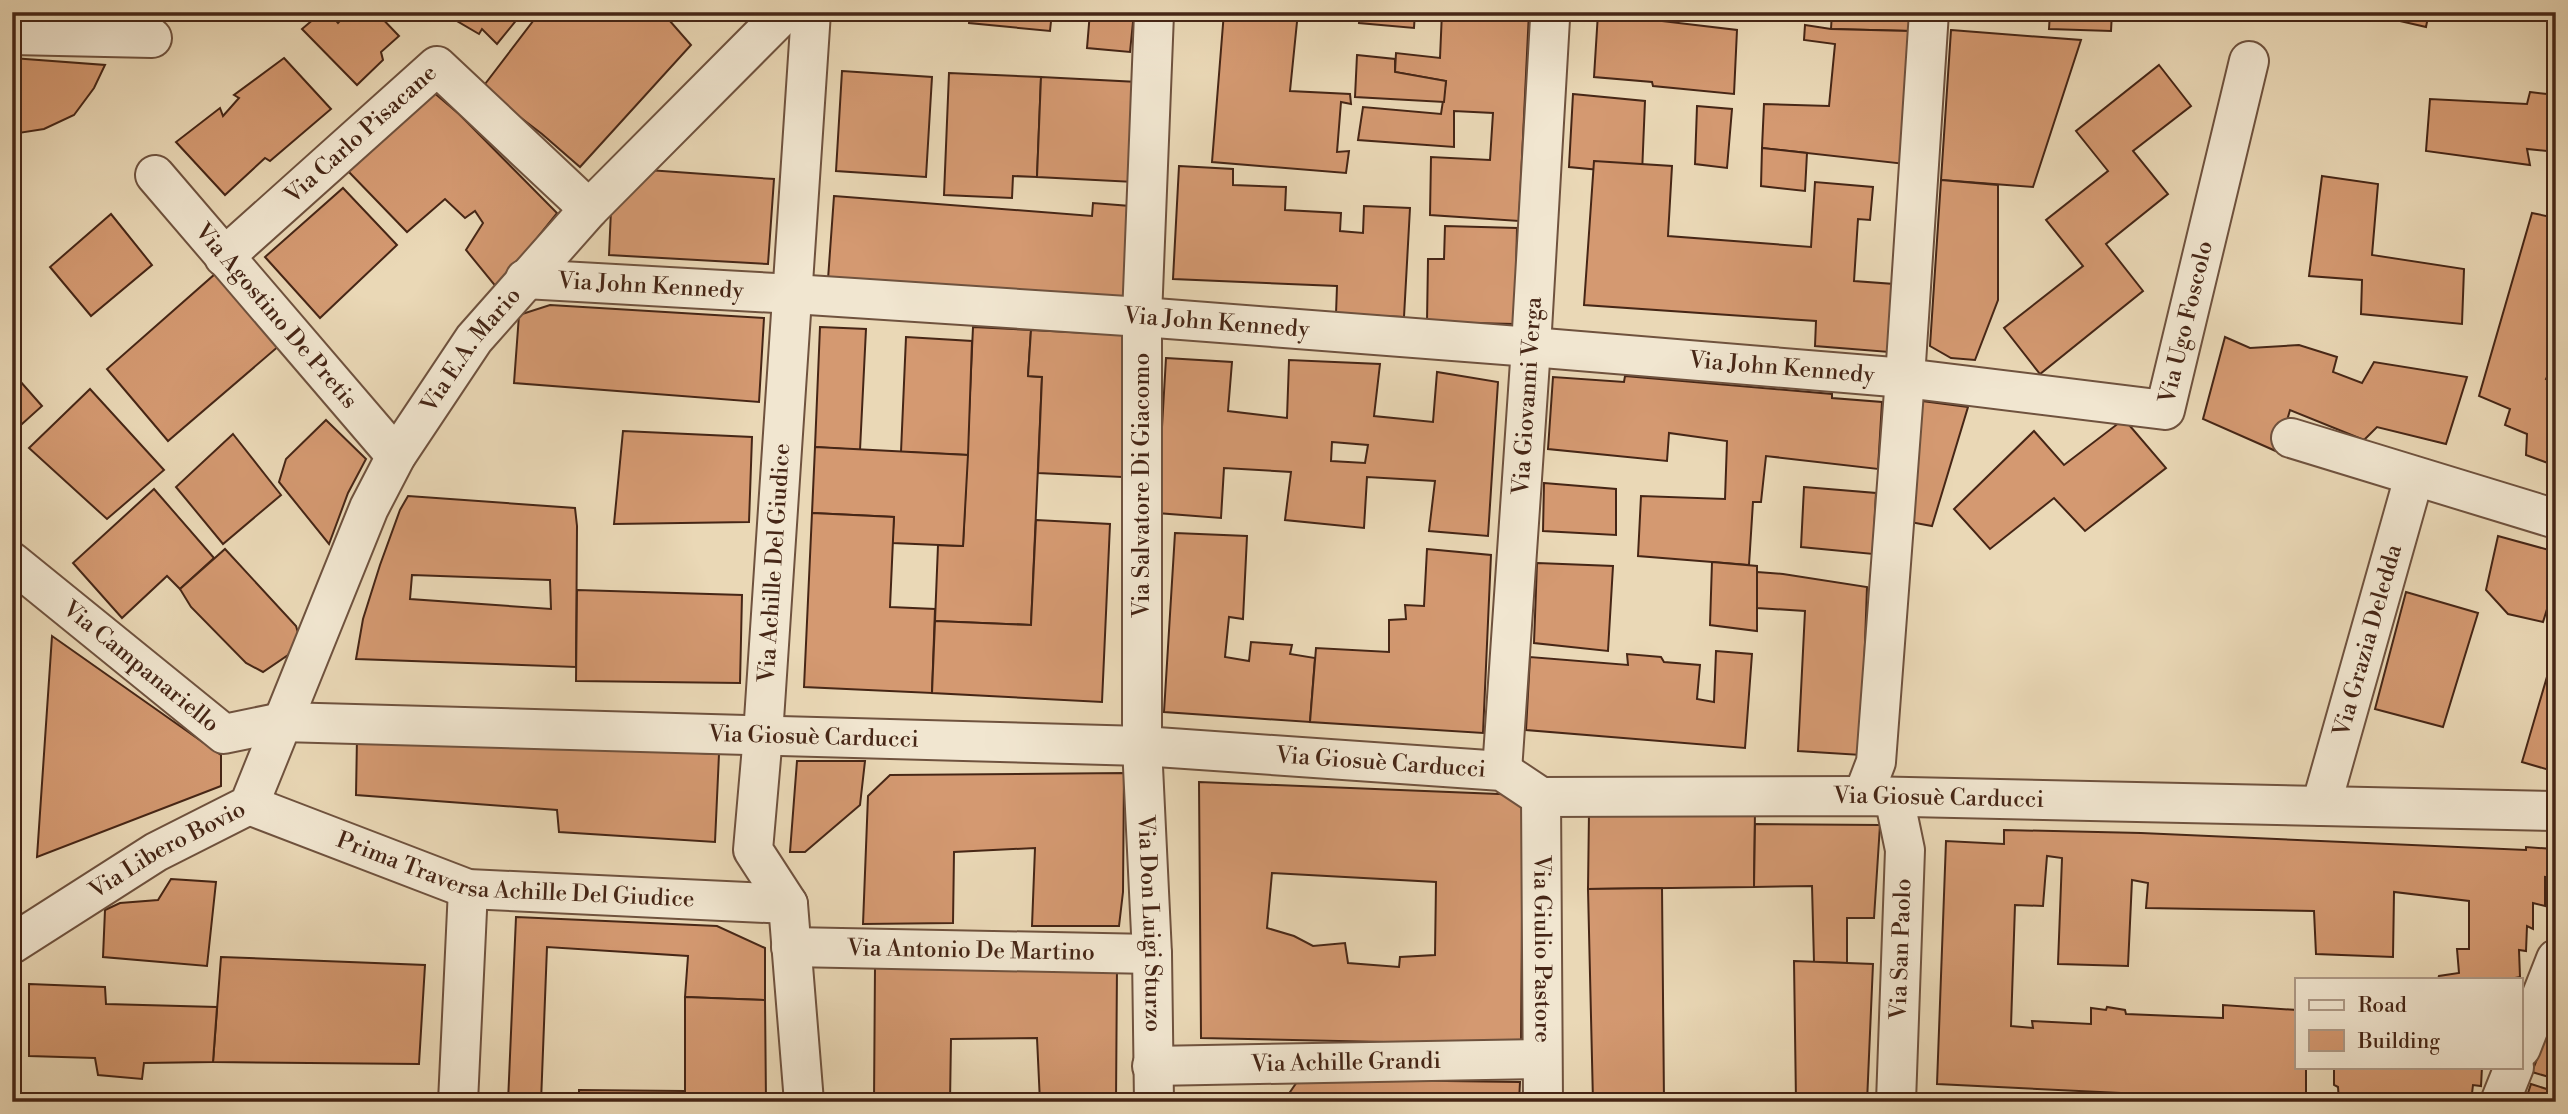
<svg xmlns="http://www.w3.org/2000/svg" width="2568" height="1114" viewBox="0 0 2568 1114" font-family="'Libre Bodoni',serif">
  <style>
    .building { fill: #d49971; stroke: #462616; stroke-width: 2; fill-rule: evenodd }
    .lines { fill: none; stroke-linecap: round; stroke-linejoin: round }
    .minor-casing { stroke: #6f523e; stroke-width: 42 }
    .minor { stroke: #f1e6d0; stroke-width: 38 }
    .labels { text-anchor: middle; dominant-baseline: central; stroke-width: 5; stroke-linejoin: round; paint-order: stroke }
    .street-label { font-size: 23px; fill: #462616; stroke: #f1e6d0 }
  </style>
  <rect width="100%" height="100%" fill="#ead8b6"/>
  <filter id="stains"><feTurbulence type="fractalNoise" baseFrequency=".00286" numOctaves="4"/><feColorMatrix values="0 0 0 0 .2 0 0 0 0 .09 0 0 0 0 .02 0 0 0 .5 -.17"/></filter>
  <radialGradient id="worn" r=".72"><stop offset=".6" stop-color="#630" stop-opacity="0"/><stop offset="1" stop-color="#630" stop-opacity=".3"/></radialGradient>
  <g class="building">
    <path d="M322,12H329L338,23L348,12H360L362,15L366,12H376L399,36L381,52L383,60L357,85L302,29Z"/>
    <path d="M454,12H523L497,44L482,29L479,34L457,21L459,16Z"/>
    <path d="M540,12H676L669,20L691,45L580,167L542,134L482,88Z"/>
    <path d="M970,12H1052L1050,31L969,23Z"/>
    <path d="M1090,12H1134L1130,52L1087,48Z"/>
    <path d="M1224,12H1298L1290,91L1350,94L1351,104L1341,102L1337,152L1349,151L1346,173L1212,162Z"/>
    <path d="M1360,12H1415L1414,28L1359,23Z"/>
    <path d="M1442,12H1529L1519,221L1430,215L1431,157L1490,160L1493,113L1454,111V147L1358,140L1363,107L1441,114L1446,81L1395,72L1396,53L1440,58Z"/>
    <path d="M1832,12L1867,16V12H1911L1910,31L1831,29Z"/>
    <path d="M1968,12H2018V15Z"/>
    <path d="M2050,12H2112L2111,31L2049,29Z"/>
    <path d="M2361,12H2429L2426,27Z"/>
    <path d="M1598,13L1654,18L1653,20L1737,30L1734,94L1653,86L1652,82L1594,77Z"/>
    <path d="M1805,25L1831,29L1910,31L1905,164L1762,148L1764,104L1829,106L1835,44L1804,40Z"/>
    <path d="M1951,30L2081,40L2033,187L1941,180Z"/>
    <path d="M1357,55L1395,59V72L1446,81L1444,102L1355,97Z"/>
    <path d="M12,58L105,65L94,88L74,115L44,129L18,133L13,188Z"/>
    <path d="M284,58L331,109L270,161L265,158L225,195L176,142L220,108L223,116L239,98L234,95Z"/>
    <path d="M2159,65L2191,106L2133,151L2168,194L2106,244L2143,291L2040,374L2004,328L2083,266L2046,220L2108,171L2076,131Z"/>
    <path d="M842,71L932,77L926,177L836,171Z"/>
    <path d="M949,73L1041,77L1037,177L1013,176L1012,198L944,195Z"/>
    <path d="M1041,77L1138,82L1134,182L1037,177Z"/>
    <path d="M432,91L459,114L557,213L497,288L466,250L483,223L475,211L465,218L445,199L407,232L347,170Z"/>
    <path d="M2530,92L2556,95V152L2527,149L2530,165L2426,151L2430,99L2527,104Z"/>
    <path d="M1573,94L1645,101L1642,174L1569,167Z"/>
    <path d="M1697,106L1732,109L1727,168L1695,164Z"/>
    <path d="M1762,148L1807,153L1805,191L1761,186Z"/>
    <path d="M1594,161L1672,166L1668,236L1811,247L1815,182L1873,187L1870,220L1858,219L1854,281L1894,284L1889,352L1815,346L1816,321L1584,305Z"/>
    <path d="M1179,166L1233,169V185L1286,187L1285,210L1341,213L1340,231L1363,233L1364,206L1410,208L1404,317L1336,314L1337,286L1173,279Z"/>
    <path d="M648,170L774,179L768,264L609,255L611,210Z"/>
    <path d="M2322,176L2378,184L2372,255L2464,269L2462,324L2361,314L2362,280L2309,276Z"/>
    <path d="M1941,180L1998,185V300L1975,360L1951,358L1930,346Z"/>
    <path d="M343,188L397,245L320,318L265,257Z"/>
    <path d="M834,196L1092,216L1093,203L1130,206L1123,301L828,279Z"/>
    <path d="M2532,213L2556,218V358L2546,379L2556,385V466L2526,455L2527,434L2505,425L2510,409L2479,396Z"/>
    <path d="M111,214L152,265L91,316L50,267Z"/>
    <path d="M1445,226L1517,228L1515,324L1427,322L1428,259H1444Z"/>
    <path d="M215,274L280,345L168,441L107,369Z"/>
    <path d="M550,305L764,318L759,402L514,383L519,315Z"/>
    <path d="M820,327L866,329L860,450L815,447Z"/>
    <path d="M973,327L1031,330L1028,376L1042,377L1031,625L935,621L938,545L963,546Z"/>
    <path d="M1031,330L1128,335L1122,477L1038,473L1042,377L1028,376Z"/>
    <path d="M906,337L972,341L968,455L901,452Z"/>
    <path d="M2225,337L2250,348L2299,345L2337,357L2333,372L2362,383L2374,362L2467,377L2446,444L2377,427L2364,440L2290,410L2278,452L2203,419Z"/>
    <path d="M1166,358L1232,362L1228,411L1287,418L1289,360L1380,364L1374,416L1433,422L1437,372L1498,382L1488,536L1429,531L1435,481L1367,477L1364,528L1285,520L1291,472L1224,468L1221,518L1157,513ZM1332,442L1368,445L1365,463L1331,461Z"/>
    <path d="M12,372L42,406L12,433Z"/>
    <path d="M1625,376L1832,394V398L1882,402L1878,469L1766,456L1761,502H1753L1749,565L1638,556L1641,496L1725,499L1727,441L1669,433L1667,461L1548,449L1553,377L1624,382Z"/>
    <path d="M90,389L164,470L107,519L29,448Z"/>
    <path d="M1922,401L1968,407L1932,526L1910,522Z"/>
    <path d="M2124,419L2166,468L2085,531L2054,498L1990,549L1954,509L2034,431L2064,465Z"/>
    <path d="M326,420L366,459L348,493L329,544L279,482L286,459Z"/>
    <path d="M623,431L752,437L749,522L614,524Z"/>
    <path d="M233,434L281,495L223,544L176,487Z"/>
    <path d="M815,447L968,455L963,546L892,543L894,517L812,513Z"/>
    <path d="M1544,483L1616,489V535L1543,531Z"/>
    <path d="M1804,487L1876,493L1873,554L1801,547Z"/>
    <path d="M154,489L214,558L180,589L167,576L122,618L73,563Z"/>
    <path d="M408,496L575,508L577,526L576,667L356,659L363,619L380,565L400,510ZM412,575L550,580L551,609L410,599Z"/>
    <path d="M812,513L894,517L890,607L935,609L932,693L804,687Z"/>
    <path d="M1036,520L1110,524L1102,702L932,693L935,621L1031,625Z"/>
    <path d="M1175,533L1247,536L1243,619L1229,617L1225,657L1249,661L1251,642L1292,645L1290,654L1315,658L1310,722L1164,712Z"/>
    <path d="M2498,536L2556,552V580L2543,622L2508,614L2486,590Z"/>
    <path d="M225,549L296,626L299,636L288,655L263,672L246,663L191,607L180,589Z"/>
    <path d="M1427,549L1491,555L1483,733L1310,722L1316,648L1389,652V620L1406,619L1405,605L1424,606Z"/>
    <path d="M1712,562L1757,566V631L1710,625Z"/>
    <path d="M1537,563L1613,566L1608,651L1534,643Z"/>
    <path d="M1757,572L1783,574L1867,587L1861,755L1798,751L1805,611L1757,608Z"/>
    <path d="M577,590L742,595L740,683L576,681Z"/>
    <path d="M2406,592L2478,613L2443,727L2375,709Z"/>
    <path d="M52,636L221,755V786L37,857Z"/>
    <path d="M2556,646V772L2522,762Z"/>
    <path d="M1716,651L1752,654L1745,748L1526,730L1530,657L1628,665L1627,654L1661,657L1664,662L1700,665L1697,699L1714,702Z"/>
    <path d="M357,737L719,754L715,842L559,832L557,810L356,795Z"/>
    <path d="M797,761H865L860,805L805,852H790Z"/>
    <path d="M1124,773L1123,892L1119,926H1032L1035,848L954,852L953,923L863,924L868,796L890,775Z"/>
    <path d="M1199,782L1523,795L1521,1045L1201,1038ZM1272,873L1436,882L1435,955L1400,957L1399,967L1348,963L1345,943L1313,946L1294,936L1267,928Z"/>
    <path d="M1755,809L1754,887L1588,889L1589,812Z"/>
    <path d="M1755,824L1880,825L1874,918H1847V963L1814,962L1812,886L1754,887Z"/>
    <path d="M2004,830L2141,833L2526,850V847L2554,849L2553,878L2545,877V906L2533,903V929L2527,926L2526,951L2519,950L2520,977L2510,979H2438L2439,976L2459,973L2457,949H2469V901L2394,892L2393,957L2316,954L2314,911L2146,908L2148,883L2132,880L2128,966L2058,964L2062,858L2047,856L2043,906L2015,905L2011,1026L2033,1028L2032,1021L2091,1024V1008L2106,1010L2107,1007L2125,1010L2126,1014L2223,1018V1005L2297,1010V1067H2306V1102L1937,1084L1946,841L2004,844Z"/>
    <path d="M171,879L216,882L207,966L103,957L105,910L120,903L158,900Z"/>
    <path d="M1662,888L1664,1102H1593L1588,889Z"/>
    <path d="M516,917L717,926L765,948V1000L685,997L688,956L547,947L541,1102H508Z"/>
    <path d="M221,957L425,965L419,1064L213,1062Z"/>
    <path d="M1794,961L1873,964L1867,1102H1796Z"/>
    <path d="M1117,965L1116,1102H1040L1037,1038L951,1039L950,1102H874L875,967Z"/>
    <path d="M29,984L105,987L106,1004L217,1007L213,1062L144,1063L142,1079L98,1075L95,1058L29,1056Z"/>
    <path d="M685,997L765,1000L766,1102H579V1090L685,1091Z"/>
    <path d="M2556,1011V1079L2532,1072Z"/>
    <path d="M2334,1067H2482L2481,1086L2473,1085L2471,1102H2339L2338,1087L2334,1085Z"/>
    <path d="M1299,1079L1520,1082L1519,1102H1288V1095Z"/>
    <path d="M2531,1084L2556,1092V1102H2525Z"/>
    <rect x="1217" y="1095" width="71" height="7"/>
    <path d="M252,1099L251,1102H131V1100Z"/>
  </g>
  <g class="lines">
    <g class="minor-casing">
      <g id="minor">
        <path id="s1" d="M1154,14L1142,317V746L1152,954L1154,1102"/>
        <path d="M12,35L152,38"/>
        <path id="s2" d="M155,175L396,456"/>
        <path id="s3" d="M224,257L437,66L589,209"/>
        <path id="s4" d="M525,279L793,294L1142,317L1531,347L1905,378L2165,410L2249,61"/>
        <path d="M2291,438L2556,519"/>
        <path id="s5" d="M12,562L224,734L282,722L1142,746L1502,771L1541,797L1863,796L2556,811"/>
        <path id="s6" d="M1502,771L1531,347L1550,19"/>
        <path d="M1863,796L1876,762L1905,378L1929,12"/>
        <path id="s7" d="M1541,797L1543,1102"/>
        <path d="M1894,797L1905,850L1896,1102"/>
        <path id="s8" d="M249,805L468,889L788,904"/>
        <path id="s9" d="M2321,806L2414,477"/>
        <path id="s10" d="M12,944L156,852L249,805L369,508L396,456L474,339L589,209L785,12"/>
        <path id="s11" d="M791,947L1152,954"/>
        <path d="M2521,1048L2556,959"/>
        <path id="s12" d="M1152,1066L1541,1059"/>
        <path d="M458,1102L468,889"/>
        <path id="s13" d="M804,1102L788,904L753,850L763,735L811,12"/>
        <path d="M2500,1102L2514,1067"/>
      </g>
    </g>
    <use href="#minor" class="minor"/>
  </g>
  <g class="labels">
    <g class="street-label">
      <text stroke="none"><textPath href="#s3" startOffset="184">Via Carlo Pisacane</textPath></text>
      <text stroke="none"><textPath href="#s4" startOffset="126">Via John Kennedy</textPath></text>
      <text stroke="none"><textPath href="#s2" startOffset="186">Via Agostino De Pretis</textPath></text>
      <text stroke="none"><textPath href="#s4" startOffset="1736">Via Ugo Foscolo</textPath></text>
      <text stroke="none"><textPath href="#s4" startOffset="693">Via John Kennedy</textPath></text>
      <text stroke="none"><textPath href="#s10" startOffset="784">Via E.A. Mario</textPath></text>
      <text stroke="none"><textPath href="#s4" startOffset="1260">Via John Kennedy</textPath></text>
      <text stroke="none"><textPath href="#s6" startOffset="376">Via Giovanni Verga</textPath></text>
      <text transform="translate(1142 485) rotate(-90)">Via Salvatore Di Giacomo</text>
      <text stroke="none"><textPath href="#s13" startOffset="551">Via Achille Del Giudice</textPath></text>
      <text stroke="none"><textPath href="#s9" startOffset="172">Via Grazia Deledda</textPath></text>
      <text stroke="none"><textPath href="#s5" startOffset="166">Via Campanariello</textPath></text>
      <text stroke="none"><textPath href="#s5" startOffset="864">Via Giosuè Carducci</textPath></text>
      <text stroke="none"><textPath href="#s5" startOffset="1432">Via Giosuè Carducci</textPath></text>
      <text stroke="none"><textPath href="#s5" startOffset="1998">Via Giosuè Carducci</textPath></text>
      <text stroke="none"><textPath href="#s10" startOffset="182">Via Libero Bovio</textPath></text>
      <text stroke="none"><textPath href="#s8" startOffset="278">Prima Traversa Achille Del Giudice</textPath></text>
      <text stroke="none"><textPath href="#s1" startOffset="910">Via Don Luigi Sturzo</textPath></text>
      <text stroke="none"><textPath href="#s7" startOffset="152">Via Giulio Pastore</textPath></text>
      <text transform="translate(1901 949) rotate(-88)">Via San Paolo</text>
      <text stroke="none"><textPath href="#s11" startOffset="180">Via Antonio De Martino</textPath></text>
      <text stroke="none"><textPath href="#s12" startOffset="194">Via Achille Grandi</textPath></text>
    </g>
  </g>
  <rect width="2568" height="1114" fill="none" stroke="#ead8b6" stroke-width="42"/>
  <rect x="14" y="14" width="2540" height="1086" fill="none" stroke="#462616" stroke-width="3.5"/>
  <rect x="21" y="21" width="2526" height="1072" fill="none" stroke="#462616" stroke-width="2"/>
  <rect x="2295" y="978" width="228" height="91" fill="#f1e6d0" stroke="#ad9986" stroke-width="2"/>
  <rect x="2309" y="1000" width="35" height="10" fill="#f1e6d0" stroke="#ad9986" stroke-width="2"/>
  <text x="2358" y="1012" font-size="21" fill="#462616">Road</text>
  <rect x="2309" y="1030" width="35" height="21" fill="#d49971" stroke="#ad9986" stroke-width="2"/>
  <text x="2358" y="1048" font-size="21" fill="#462616">Building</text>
  <rect width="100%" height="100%" filter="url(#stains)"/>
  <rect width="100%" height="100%" fill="url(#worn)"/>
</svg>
